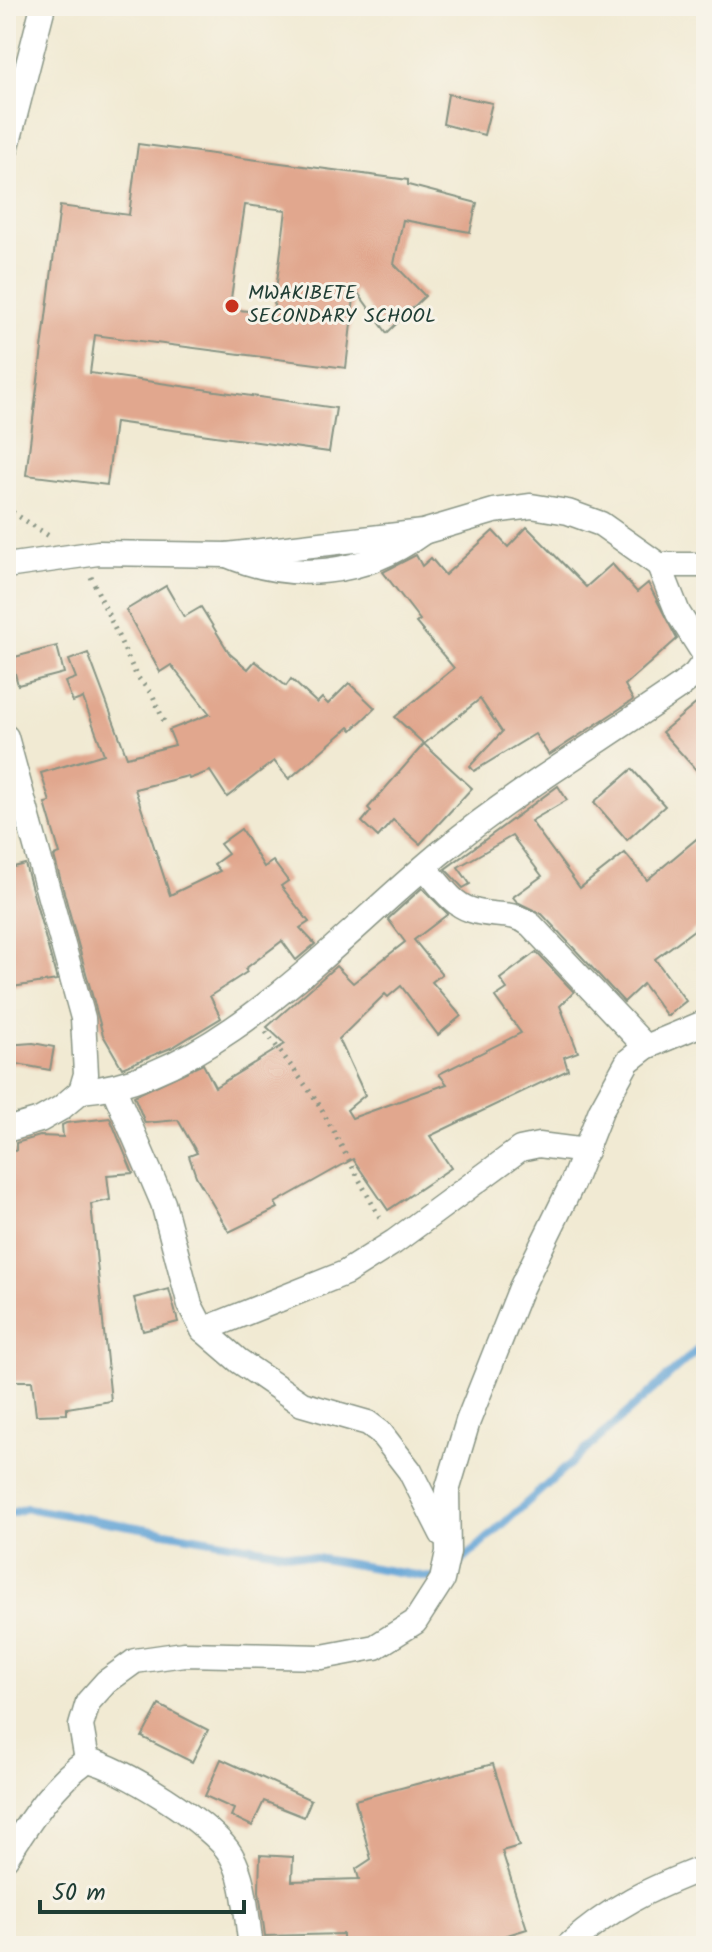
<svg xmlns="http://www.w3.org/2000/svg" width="712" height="1952" viewBox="0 0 712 1952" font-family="Kalam,sans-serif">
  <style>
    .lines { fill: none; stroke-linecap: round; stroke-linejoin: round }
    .stream { stroke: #63a4d6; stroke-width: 8 }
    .building { fill: #e1a78e; fill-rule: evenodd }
    .street-casing { stroke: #889484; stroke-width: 27 }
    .path { stroke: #889484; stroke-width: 5; stroke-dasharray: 2 6; stroke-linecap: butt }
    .street { stroke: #fff; stroke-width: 24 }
    .poi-dot { fill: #c8321e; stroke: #f7f3e8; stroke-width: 3 }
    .labels { text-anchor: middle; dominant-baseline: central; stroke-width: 6; stroke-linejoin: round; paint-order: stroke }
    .poi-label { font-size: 20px; fill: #1f3d34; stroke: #f7f3e8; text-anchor: start }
  </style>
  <rect width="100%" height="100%" fill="#f7f3e8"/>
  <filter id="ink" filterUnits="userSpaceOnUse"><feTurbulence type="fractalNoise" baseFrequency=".0125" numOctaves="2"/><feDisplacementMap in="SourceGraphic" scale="16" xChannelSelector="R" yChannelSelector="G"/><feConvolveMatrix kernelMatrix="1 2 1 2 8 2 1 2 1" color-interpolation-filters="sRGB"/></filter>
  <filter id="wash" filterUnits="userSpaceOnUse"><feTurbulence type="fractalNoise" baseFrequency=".006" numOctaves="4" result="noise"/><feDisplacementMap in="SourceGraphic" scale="32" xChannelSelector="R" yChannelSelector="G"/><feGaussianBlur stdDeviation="1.8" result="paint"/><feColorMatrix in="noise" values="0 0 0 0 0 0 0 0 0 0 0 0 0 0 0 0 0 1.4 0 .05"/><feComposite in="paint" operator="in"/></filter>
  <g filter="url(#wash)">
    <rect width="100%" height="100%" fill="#f1ead3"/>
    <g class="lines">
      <g class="stream">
        <path d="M6,1515L26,1508L438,1579"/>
        <path d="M452,1570L706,1342"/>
      </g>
    </g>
    <g id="blocks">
      <g class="building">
        <path d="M448,94L492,103L484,135L443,124Z"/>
        <path d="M138,144L408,180V185L477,203L470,232L403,220L394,264L425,296L387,333L355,289L346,368L95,335L90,373L336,408L329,452L115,422L107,485L26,475L60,206L129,215ZM245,205L286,210L273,314L231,309L230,305Z"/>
        <path d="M527,527L586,587L612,564L637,592L648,583L677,639L625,685L633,700L595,725L549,755L535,734L474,771L470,766L502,732L480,699L424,744L395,717L454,668L416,623L420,620L383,572L416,555L422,566L431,558L445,575L493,531L508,547Z"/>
        <path d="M166,586L184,617L201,607L230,654L248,669L255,661L286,686L291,679L317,703L322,698L328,704L349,683L375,708L352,730L349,727L289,779L274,761L227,797L210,771L189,779L188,776L135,789L170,895L220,871L214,864L228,854L220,844L241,829L264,867L273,861L288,881L281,886L309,922L300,928L315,944L296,960L282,941L245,969L247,972L210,996L221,1018L173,1047L122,1068L103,1035L54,856L60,854L45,803L50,802L41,773L104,754L83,698L73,702L65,682L76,678L69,660L88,653L127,757L175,745L169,730L210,714L171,665L160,672L126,610Z"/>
        <path d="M57,646L64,673L18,685L11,658Z"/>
        <path d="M697,703L706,714V781L662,732Z"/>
        <path d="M424,744L472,788L420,844L393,820L378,837L362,822L371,811L368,808Z"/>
        <path d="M632,769L665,806L627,840L594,802Z"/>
        <path d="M558,786L567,800L531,821L580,888L625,853L647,880L706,831V921L655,959L686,1001L667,1016L643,984L624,1002L542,914L517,902L513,897L542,876L512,836L458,867L470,884L463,888L445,869Z"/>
        <path d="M25,864L57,980L6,988V869Z"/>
        <path d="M422,888L448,914L414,940L442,974L432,982L461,1016L438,1035L401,986L388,997L385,994L339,1039L365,1095L347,1110L352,1118L447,1084L439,1074L521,1033L495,997L507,989L500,979L536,952L574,992L560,1006L578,1052L564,1057L568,1070L430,1136L451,1168L388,1210L353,1159L275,1203L278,1208L229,1232L196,1176L189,1156L197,1153L178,1120L145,1123L134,1096L203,1064L215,1087L285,1044L267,1027L336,966L353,983L405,942L388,919Z"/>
        <path d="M33,1043L54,1047L50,1070L6,1062V1045Z"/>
        <path d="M110,1118L133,1173L107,1175L110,1200L91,1204L111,1401L67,1408V1414L36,1415L32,1381H6V1244H9L6,1150L16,1151V1143L40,1136L63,1137L62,1125L66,1123Z"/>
        <path d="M169,1289L178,1322L143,1331L134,1298Z"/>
        <path d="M159,1705L208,1730L192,1762L142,1737Z"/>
        <path d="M221,1759L311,1800L304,1817L264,1801L252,1826L231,1816L234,1809L205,1796Z"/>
        <path d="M493,1764L519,1846L502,1851L527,1929L471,1946H343V1934L265,1936L259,1891L260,1855L293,1857L292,1881L359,1879L356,1869L371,1859L355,1800Z"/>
      </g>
    </g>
  </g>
  <g filter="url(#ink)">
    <use href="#blocks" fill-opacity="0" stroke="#889484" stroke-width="2"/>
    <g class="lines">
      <g class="street-casing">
        <g id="street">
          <path d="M6,150L43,6"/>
          <path d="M227,555C293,583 363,576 422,533"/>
          <path d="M659,565L678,613L706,657"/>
          <path d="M6,566L98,553L227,555L423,532L494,511L531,506L568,512L601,524L659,565H706"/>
          <path d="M6,737L83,1018L86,1074L81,1091L61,1108L40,1120L6,1130"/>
          <path d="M425,868C438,882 451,904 471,910C493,918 511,910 531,925L646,1047"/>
          <path d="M114,1089L163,1203L190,1305L203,1330L239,1361L302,1404L368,1423L380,1432L410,1471L442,1534"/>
          <path d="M81,1091C214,1082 345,930 444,850C518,790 601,741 679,687L695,674L706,659"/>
          <path d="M203,1330L345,1273L394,1242L520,1149L539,1145L586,1151"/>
          <path d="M6,1858C30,1821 51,1786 87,1760"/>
          <path d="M251,1946C246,1916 246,1881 231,1855C214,1825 120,1766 87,1760L81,1726L88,1702L106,1682L135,1661L184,1654L322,1657L375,1647L415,1622L442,1580L448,1552L447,1491L468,1421L521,1288L572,1184L601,1110L628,1061L646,1047L706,1022"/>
          <path d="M568,1946C612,1906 651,1888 706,1867"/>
        </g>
      </g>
      <g class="path">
        <path d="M6,508L49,536"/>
        <path d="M91,577L136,675L153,696L165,724"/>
        <path d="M266,1032L317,1101L381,1220"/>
      </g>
      <use href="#street" class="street"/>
    </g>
  </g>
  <circle class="poi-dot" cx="232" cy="306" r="8"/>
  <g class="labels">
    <g class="poi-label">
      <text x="248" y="294">MWAKIBETE<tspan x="248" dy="23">SECONDARY SCHOOL</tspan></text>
    </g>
  </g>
  <rect width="712" height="1952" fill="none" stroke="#f7f3e8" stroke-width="32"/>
  <path d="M40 1900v12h204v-12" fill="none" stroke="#1f3d34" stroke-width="4"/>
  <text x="52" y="1900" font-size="24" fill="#1f3d34" stroke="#f7f3e8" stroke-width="6" paint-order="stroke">50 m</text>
</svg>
